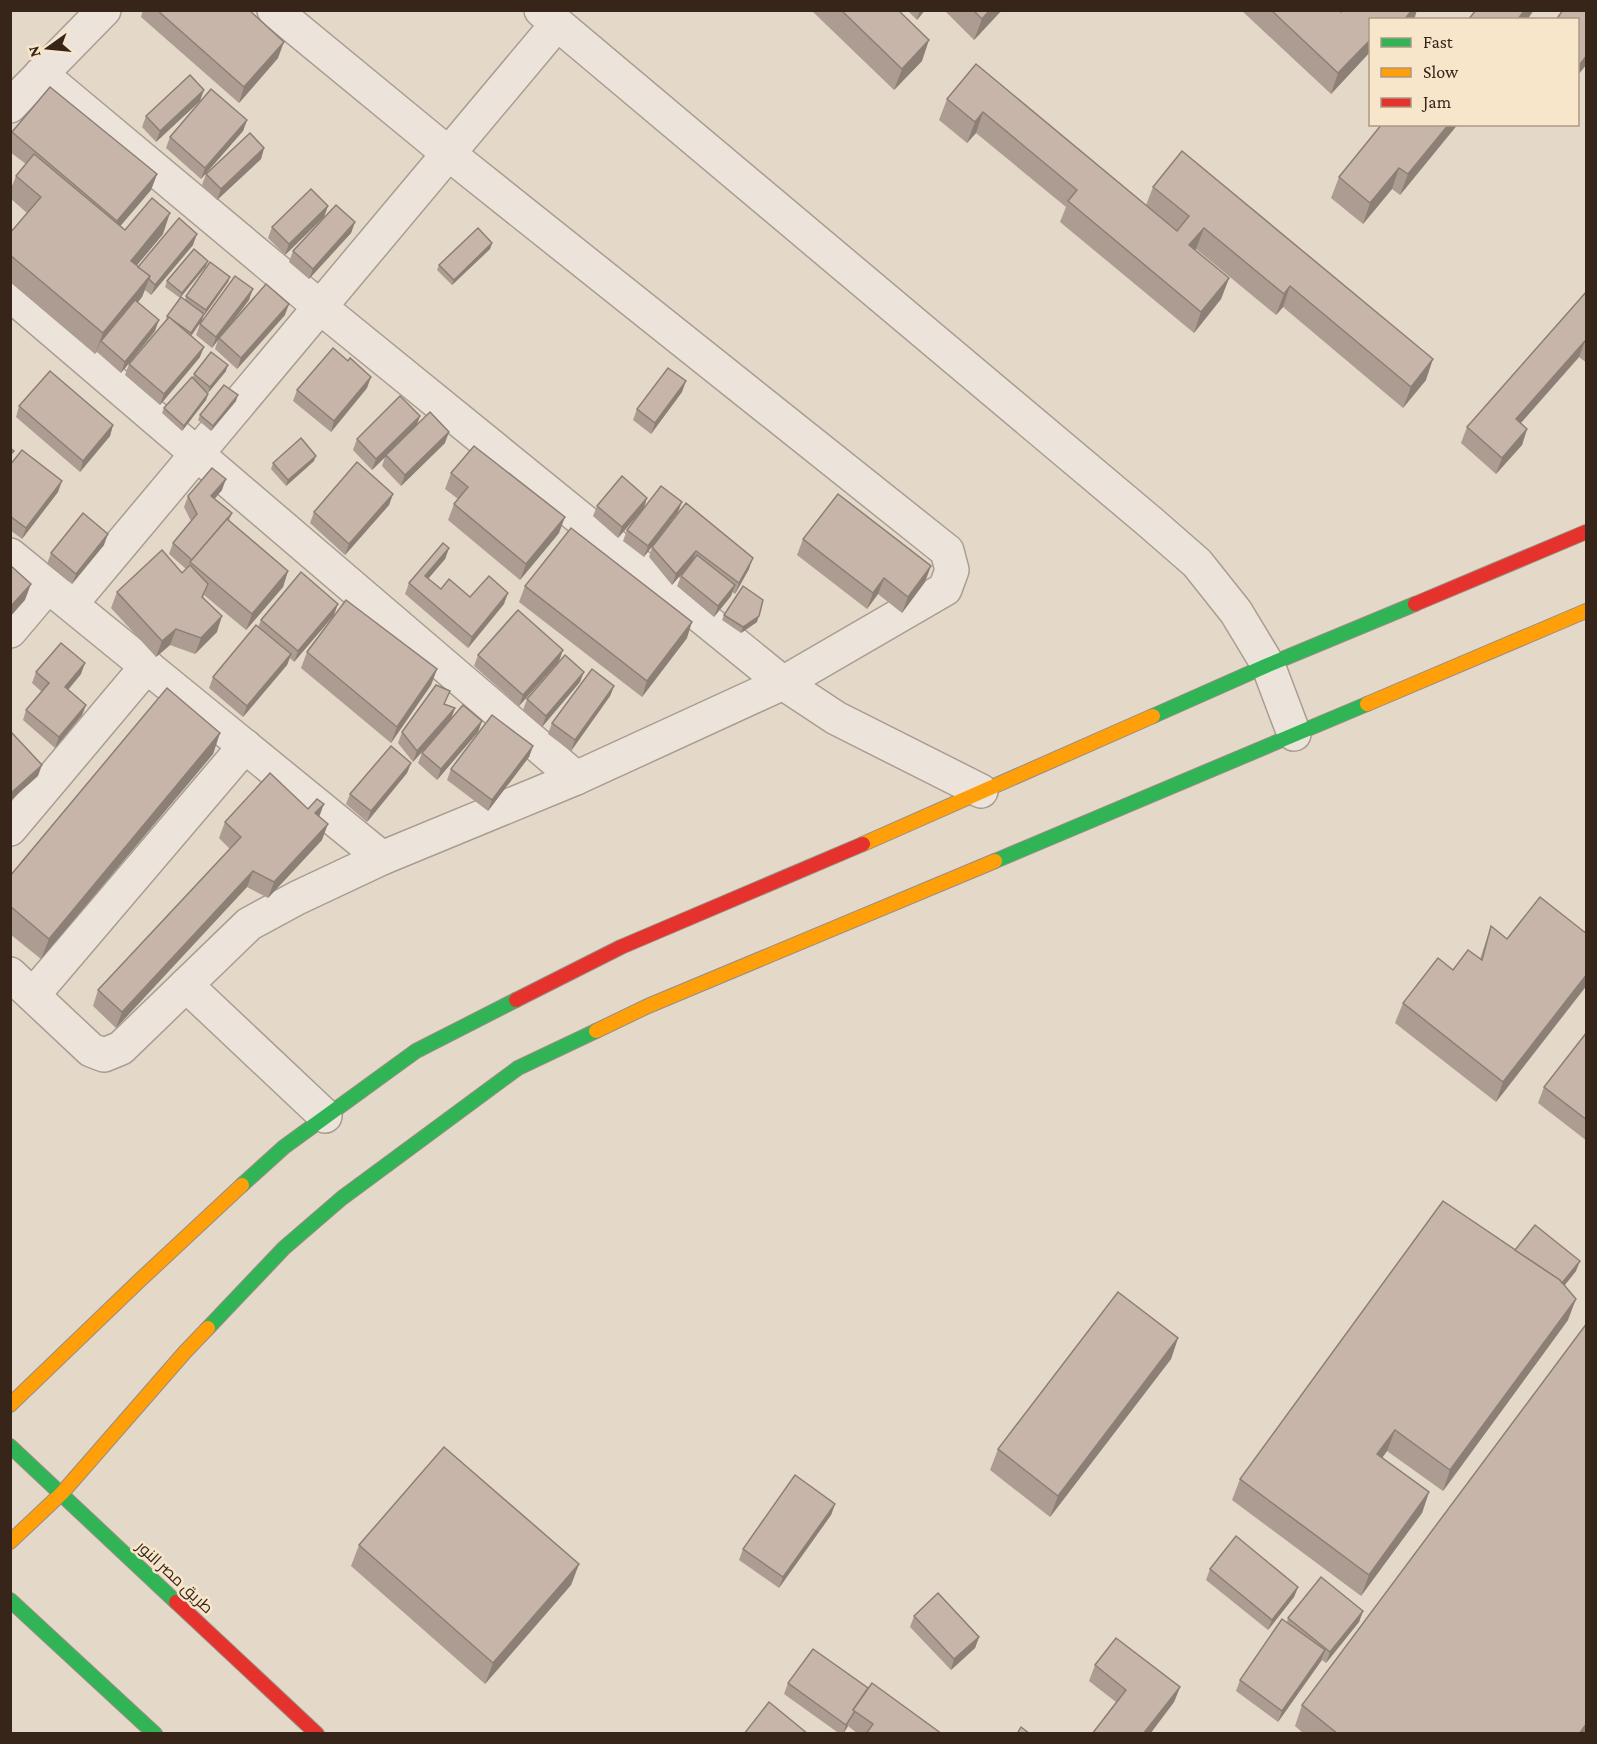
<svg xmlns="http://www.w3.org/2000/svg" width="1597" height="1744" viewBox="0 0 1597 1744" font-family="'Crimson Pro',Cairo,serif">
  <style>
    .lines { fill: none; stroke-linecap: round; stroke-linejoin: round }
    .street-casing { stroke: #a99d92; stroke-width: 36 }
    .fast-casing { stroke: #988d82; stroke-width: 16 }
    .slow-casing { stroke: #988d82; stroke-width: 16 }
    .jam-casing { stroke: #988d82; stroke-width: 16 }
    .street { stroke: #ece4da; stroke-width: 33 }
    .fast { stroke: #30b455; stroke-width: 14 }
    .slow { stroke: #ff9f0a; stroke-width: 14 }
    .jam { stroke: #e5322d; stroke-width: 14 }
    .wall { fill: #ac9c91 }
    .shaded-wall { fill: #8c7f76 }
    .building { fill: #c8b5a9; stroke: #8c7f76; stroke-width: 1.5 }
    .labels { text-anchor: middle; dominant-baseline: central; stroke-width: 5; stroke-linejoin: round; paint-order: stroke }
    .street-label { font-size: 16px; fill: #37251a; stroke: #f8e6cb }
  </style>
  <rect width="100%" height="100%" fill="#e4d8c8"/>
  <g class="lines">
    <g class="street-casing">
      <g id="street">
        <path d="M541,10L1150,522L1197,563L1236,612L1268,665L1294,734"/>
        <path d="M41,74L320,307L783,683L836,718L981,791"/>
        <path d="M10,106L104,10"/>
        <path d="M10,294L576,778"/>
        <path d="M10,555L382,858"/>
        <path d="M71,604L557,24"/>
        <path d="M10,631L48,586"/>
        <path d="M10,829L147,666"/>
        <path d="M10,974L91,1050L104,1055L121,1048L249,924L297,898L382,858L576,778L783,683L945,589L952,570L947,551L449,154L274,10"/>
        <path d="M186,985L325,1116"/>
        <path d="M33,995L245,746"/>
      </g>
    </g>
    <g class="fast-casing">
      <g id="fast">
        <path d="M1153,716L1268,665L1415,604"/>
        <path d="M995,861L1367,704"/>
        <path d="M242,1185L284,1147L416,1051L516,1000"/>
        <path d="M208,1328L284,1248L342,1198L518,1068L596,1031"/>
        <path d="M10,1446L176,1602"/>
        <path d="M10,1600L155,1734"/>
      </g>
    </g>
    <g class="slow-casing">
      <g id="slow">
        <path d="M1367,704L1586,611"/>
        <path d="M863,844L1153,716"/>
        <path d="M596,1031L648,1006L995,861"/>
        <path d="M10,1405L139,1281L242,1185"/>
        <path d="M10,1542L62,1493L185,1352L208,1328"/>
      </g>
    </g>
    <g class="jam-casing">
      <g id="jam">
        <path d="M1415,604L1586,532"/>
        <path d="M516,1000L621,947L863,844"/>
        <path d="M176,1602L317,1734"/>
      </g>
    </g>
    <use href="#street" class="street"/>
    <use href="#fast" class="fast"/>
    <use href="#slow" class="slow"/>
    <use href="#jam" class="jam"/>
  </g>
  <g class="wall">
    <path d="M143,10H249L278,58L239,103L141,17Z"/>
    <path d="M811,10H898L922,61L894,90Z"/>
    <path d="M907,10H925L917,20Z"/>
    <path d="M944,10H1002L974,40Z"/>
    <path d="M1241,10H1339L1341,12L1371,20V51L1331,94Z"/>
    <path d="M976,64L1146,205L1153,187L1426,380L1403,408L1283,307L1276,315L1196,249L1195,250L1229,278L1221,299L1194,333L1060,222L1066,207L976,133L967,143L939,120L947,99Z"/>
    <path d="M200,101L156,142L142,127L146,116Z"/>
    <path d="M247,120L243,131L201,179L166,148L170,137Z"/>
    <path d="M1458,124L1400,195L1392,189L1363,224L1331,198L1339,177Z"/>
    <path d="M12,132L157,174L151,190L120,226L125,230L163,234L137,265L138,267L193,245L151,295L145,290L142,297L138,302L155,331L121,373L97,352L95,354L10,282V228L13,230L27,213L10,198V191L16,176L26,164L10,152V136Z"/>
    <path d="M264,148L261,159L217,200L202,185L206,174Z"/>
    <path d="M328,206L324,217L285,255L268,238L272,227Z"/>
    <path d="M355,222L351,233L309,279L289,262L293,251Z"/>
    <path d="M492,243L490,249L452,285L437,270L439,265Z"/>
    <path d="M206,266L181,297L185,300L186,296L230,277L228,282L204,315L202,320L191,336L200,357L160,405L125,375L129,364L166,321L167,316L180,298L165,287L167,281Z"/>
    <path d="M1587,291V363L1579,357L1521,423L1527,429L1522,445L1496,474L1461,443L1467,427Z"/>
    <path d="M249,300L225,332L285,315L237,369L215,349L218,340L212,348L196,335L200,324Z"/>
    <path d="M226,371L208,393L203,389L208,394L206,400L182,431L162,413L164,408L193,377L194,374Z"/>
    <path d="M367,388L331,432L293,401L297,390Z"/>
    <path d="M682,392L651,434L633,420L637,409Z"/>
    <path d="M236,401L211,431L198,420L200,415Z"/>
    <path d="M19,406L113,425L110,436L80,472L16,417Z"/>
    <path d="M420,416L417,425L445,443L401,486L382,466L385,457L372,470L353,450L357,439Z"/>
    <path d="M314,461L286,486L271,469L273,463Z"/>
    <path d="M10,465L58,492L22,539L10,530Z"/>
    <path d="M451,473L559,533L520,580L448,520L454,504L458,499L445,489Z"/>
    <path d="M222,490L214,499L232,513L229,521L288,571L283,587L246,630L204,595L203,598L217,632L195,654L170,645L156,657L111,608L117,592L182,573L186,569L169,554L173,543L191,521L184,507L188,496Z"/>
    <path d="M393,494L389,505L345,555L310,523L314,512Z"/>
    <path d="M682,502L678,512L644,557L623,541L627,530L642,510L618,538L593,516L597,506L644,508Z"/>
    <path d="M686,503L749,569L735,594L732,592L731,596L714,617L677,586L681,576L688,566L672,585L649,557L652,547Z"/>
    <path d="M803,539L925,582L902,613L878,594L867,609L797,555Z"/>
    <path d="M104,545L72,584L47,564L51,553Z"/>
    <path d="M449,548L445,559L428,579L441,589L470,597L504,604L468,648L405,594L409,583Z"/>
    <path d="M525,586L687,638L642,697L519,602Z"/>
    <path d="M334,615L294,662L290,658L287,665L243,717L209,688L213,677L258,627L261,620Z"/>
    <path d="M724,615L757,622L741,633L722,620Z"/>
    <path d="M563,650L559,661L519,706L474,666L478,655Z"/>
    <path d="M307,652L437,669L431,685L391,743L301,668Z"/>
    <path d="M36,672L81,674L68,690L86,705L82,715L55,748L23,720L26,710L42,692L32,683Z"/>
    <path d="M580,682L542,727L523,710L527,699Z"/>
    <path d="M614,686L610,696L571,751L548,734L552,723Z"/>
    <path d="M445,704L455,708L451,719L482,721L478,732L437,780L418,763L422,753L449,721L413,762L398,743L402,732Z"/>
    <path d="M220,733L213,754L41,959L10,934V876Z"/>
    <path d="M533,746L529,757L488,811L447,780L451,769Z"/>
    <path d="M411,763L407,773L367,822L346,804L350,794Z"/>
    <path d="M308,809L319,817L322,840L268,898L247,887L116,1028L93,1006L98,990L230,849L219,838L225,822Z"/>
    <path d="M1491,926L1507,939L1587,934V985L1496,1102L1395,1023L1403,1003L1453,970L1480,959Z"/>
    <path d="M1587,1032V1141L1538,1103L1544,1087Z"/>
    <path d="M1515,1250L1576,1271L1564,1286L1568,1320L1443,1491L1387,1451L1382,1458L1429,1492L1422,1513L1361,1596L1232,1500L1240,1479Z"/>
    <path d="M1178,1338L1171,1359L1050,1517L990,1470L998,1449Z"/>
    <path d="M835,1504L831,1515L779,1588L739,1560L743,1549Z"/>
    <path d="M359,1545L579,1564L571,1585L485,1684L351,1566Z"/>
    <path d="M1210,1569L1298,1587L1294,1597L1268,1630L1206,1580Z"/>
    <path d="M1363,1611L1359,1622L1326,1663L1322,1660L1278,1722L1236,1691L1240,1680L1287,1622L1288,1618Z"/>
    <path d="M914,1616L979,1637L975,1648L951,1670L910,1627Z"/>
    <path d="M1095,1665L1180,1687L1174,1702L1150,1734H1092L1116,1702L1089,1681Z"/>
    <path d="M788,1683L868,1688L942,1734H858L848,1726L843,1734H840L784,1694Z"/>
    <path d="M1302,1705L1587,1734H1304L1295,1726Z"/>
  </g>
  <g class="shaded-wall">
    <path d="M920,10H925L917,20Z"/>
    <path d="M990,10H1002L974,40L982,19Z"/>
    <path d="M1412,10H1417L1414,20H1404Z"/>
    <path d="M1525,10H1534L1527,20H1517Z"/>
    <path d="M1371,39V51L1331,94L1338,73Z"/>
    <path d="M929,40L922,61L894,90L902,69Z"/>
    <path d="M284,42L278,58L239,103L244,87Z"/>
    <path d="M1587,55V64L1578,75V67Z"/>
    <path d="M204,90L200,101L156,142L160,131Z"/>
    <path d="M983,112L976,133L967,143L975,122Z"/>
    <path d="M247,120L243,131L201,179L205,168Z"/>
    <path d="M1449,124H1458L1400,195L1408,174Z"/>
    <path d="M264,148L261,159L217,200L221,189Z"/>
    <path d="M1399,168L1392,189L1363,224L1370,203Z"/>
    <path d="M157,174L151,190L111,237L117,221Z"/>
    <path d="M328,206L324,217L285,255L289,244Z"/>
    <path d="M170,213L163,234L123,282L131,261Z"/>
    <path d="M355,222L351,233L309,279L313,269Z"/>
    <path d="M1204,228L1196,249L1182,266L1189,245Z"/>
    <path d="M197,234L193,245L151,295L155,285Z"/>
    <path d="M492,243L490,249L452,285L454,280Z"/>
    <path d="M208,261L206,266L180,298L182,293Z"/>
    <path d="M150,276L142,297L104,344L101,341L95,354L103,333Z"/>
    <path d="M230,277L228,282L204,316L206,310Z"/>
    <path d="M1229,278L1221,299L1194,333L1201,312Z"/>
    <path d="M1290,286L1283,307L1276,315L1284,294Z"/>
    <path d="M253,289L249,300L212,348L216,337Z"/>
    <path d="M289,304L285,315L237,369L241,358Z"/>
    <path d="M204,314L202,320L189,339L191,333Z"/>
    <path d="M159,320L155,331L121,373L125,362Z"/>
    <path d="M1585,341L1579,357L1510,435L1516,419Z"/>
    <path d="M204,347L200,357L160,405L164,394Z"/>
    <path d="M1433,359L1426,380L1403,408L1411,387Z"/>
    <path d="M228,365L226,371L208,393L210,387Z"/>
    <path d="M371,377L367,388L331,432L334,421Z"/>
    <path d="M686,381L682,392L651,434L655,423Z"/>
    <path d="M208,394L206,400L182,431L184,426Z"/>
    <path d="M238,395L236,401L211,431L213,426Z"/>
    <path d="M420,416L416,427L372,470L376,459Z"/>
    <path d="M113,425L110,436L80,472L83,461Z"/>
    <path d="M1527,429L1522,445L1496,474L1502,458Z"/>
    <path d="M449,432L445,443L401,486L405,475Z"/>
    <path d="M316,456L314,461L286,486L288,480Z"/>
    <path d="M226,479L222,490L208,507L211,496Z"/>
    <path d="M62,481L58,492L22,539L26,528Z"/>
    <path d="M393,494L389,505L345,555L349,544Z"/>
    <path d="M647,498L644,508L618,538L622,527Z"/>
    <path d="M682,502L678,512L644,557L648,546Z"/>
    <path d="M565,517L559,533L520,580L526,564Z"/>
    <path d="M108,534L104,545L72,584L76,574Z"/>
    <path d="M449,548L445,559L421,587L425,576Z"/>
    <path d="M696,551L692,562L672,585L676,574Z"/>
    <path d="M753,558L749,569L735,594L739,583Z"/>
    <path d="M931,566L925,582L902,613L908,597Z"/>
    <path d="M288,571L283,587L246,630L252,614Z"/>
    <path d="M884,578L878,594L867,609L873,593Z"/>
    <path d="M31,584L25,600L10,617V607Z"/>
    <path d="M735,585L731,596L714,617L718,606Z"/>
    <path d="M508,593L504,604L468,648L472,637Z"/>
    <path d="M338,604L334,615L294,662L298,651Z"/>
    <path d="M222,616L217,632L195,654L201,638Z"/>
    <path d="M759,616L757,622L741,633L743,627Z"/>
    <path d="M692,622L687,638L642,697L647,681Z"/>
    <path d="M176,629L170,645L156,657L162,641Z"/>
    <path d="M563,650L559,661L519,706L523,695Z"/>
    <path d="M291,654L287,665L243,717L247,706Z"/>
    <path d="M85,663L81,674L61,698L65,687Z"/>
    <path d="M437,669L431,685L391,743L397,727Z"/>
    <path d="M584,672L580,682L542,727L546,716Z"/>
    <path d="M614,686L610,696L571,751L575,740Z"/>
    <path d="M86,705L82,715L55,748L59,737Z"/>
    <path d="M455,708L451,719L413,762L417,751Z"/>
    <path d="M482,721L478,732L437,780L441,769Z"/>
    <path d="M220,733L213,754L41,959L49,939Z"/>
    <path d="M533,746L529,757L488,811L492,800Z"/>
    <path d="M411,763L407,773L367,822L371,811Z"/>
    <path d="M42,765L38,776L10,801V794Z"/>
    <path d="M324,804L318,820L315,813Z"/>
    <path d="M328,824L322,840L268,898L274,882Z"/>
    <path d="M253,871L247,887L116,1028L122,1012Z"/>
    <path d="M1587,974V985L1496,1102L1503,1082Z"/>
    <path d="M1580,1261L1576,1271L1552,1301L1556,1290Z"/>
    <path d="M1576,1299L1568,1320L1443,1491L1450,1470Z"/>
    <path d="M1178,1338L1171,1359L1050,1517L1058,1496Z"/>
    <path d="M1395,1430L1387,1451L1370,1475L1377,1454Z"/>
    <path d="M1429,1492L1422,1513L1361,1596L1369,1575Z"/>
    <path d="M835,1504L831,1515L779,1588L783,1577Z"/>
    <path d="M579,1564L571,1585L485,1684L493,1663Z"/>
    <path d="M1298,1587L1294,1597L1268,1630L1272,1620Z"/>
    <path d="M1363,1611L1359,1622L1326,1663L1330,1652Z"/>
    <path d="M979,1637L975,1648L951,1670L954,1659Z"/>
    <path d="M1325,1650L1321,1661L1278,1722L1282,1711Z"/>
    <path d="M1180,1687L1174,1702L1150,1734H1143Z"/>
    <path d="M849,1720L847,1726H848L843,1734L846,1725Z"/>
    <path d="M1587,1723V1734H1579Z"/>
  </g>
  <g class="building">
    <path d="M157,10H249L284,42L244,87Z"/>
    <path d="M841,10H898L929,40L902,69Z"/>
    <path d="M973,10H990L982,19Z"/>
    <path d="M1271,10H1339L1341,12L1342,10H1412L1404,20H1371V39L1338,73Z"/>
    <path d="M1476,10H1525L1517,20H1468Z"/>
    <path d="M1563,10H1587V55L1578,67V20H1556Z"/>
    <path d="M976,64L1177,231L1189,216L1153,187L1182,151L1433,359L1411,387L1290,286L1284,294L1204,228L1189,245L1229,278L1201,312L1068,201L1077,190L983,112L975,122L947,99Z"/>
    <path d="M190,75L204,90L160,131L146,116Z"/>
    <path d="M50,87L157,174L117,221L12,132Z"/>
    <path d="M211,89L247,120L205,168L170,137Z"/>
    <path d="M1382,124H1449L1408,174L1399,168L1370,203L1339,177Z"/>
    <path d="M250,133L264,148L221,189L206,174Z"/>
    <path d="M34,154L125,230L152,198L170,213L131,261L150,276L103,333L10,255V233L41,197L16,176Z"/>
    <path d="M311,189L328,206L289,244L272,227Z"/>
    <path d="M336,205L355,222L313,269L293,251Z"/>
    <path d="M179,218L197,234L155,285L149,279L150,276L138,267Z"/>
    <path d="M478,228L492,243L454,280L439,265Z"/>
    <path d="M194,249L208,261L182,293L167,281Z"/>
    <path d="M210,262L230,277L206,310L186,296Z"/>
    <path d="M235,276L253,289L216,337L200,324Z"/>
    <path d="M266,284L289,304L241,358L219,338Z"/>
    <path d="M1587,291V342L1585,341L1516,419L1527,429L1502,458L1467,427Z"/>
    <path d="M181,297L204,314L191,333L167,316Z"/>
    <path d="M135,300L159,320L125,362L101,341Z"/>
    <path d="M169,317L204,347L164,394L129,364Z"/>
    <path d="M333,348L348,361L350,358L371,377L334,421L297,390Z"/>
    <path d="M211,352L228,365L210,387L194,374Z"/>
    <path d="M668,368L686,381L655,423L637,409Z"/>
    <path d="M50,371L113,425L83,461L19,406Z"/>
    <path d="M192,377L208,394L184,426L164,408Z"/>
    <path d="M224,385L238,395L213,426L200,415Z"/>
    <path d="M400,396L420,416L376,459L357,439Z"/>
    <path d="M430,412L449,432L405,475L386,455Z"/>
    <path d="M301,438L316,456L288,480L273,463Z"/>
    <path d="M474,446L565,517L526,564L454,504L468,487L451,473Z"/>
    <path d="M10,448L14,451L10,455Z"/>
    <path d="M22,450L62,481L26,528L10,516V465Z"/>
    <path d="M357,462L393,494L349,544L314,512Z"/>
    <path d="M212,468L226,479L211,496L232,513L192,560L173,543L197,514L188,496Z"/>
    <path d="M622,476L647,498L622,527L597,506Z"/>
    <path d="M661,486L682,502L648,546L627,530Z"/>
    <path d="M838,494L931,566L908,597L884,578L873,593L803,539Z"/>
    <path d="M686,503L753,558L739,583L696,551L676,574L652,547Z"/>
    <path d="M83,513L108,534L76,574L51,553Z"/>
    <path d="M227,519L288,571L252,614L190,562Z"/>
    <path d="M571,528L692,622L647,681L525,586Z"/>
    <path d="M443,543L449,548L425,576L441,589L449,579L470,597L489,576L508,593L472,637L409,583Z"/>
    <path d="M162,550L182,573L190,565L208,584L202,597L222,616L201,638L176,629L162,641L117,592Z"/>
    <path d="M697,555L735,585L718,606L681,576Z"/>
    <path d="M10,565L31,584L10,607Z"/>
    <path d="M301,572L338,604L298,651L261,620Z"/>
    <path d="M743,586L763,600L759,616L743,627L724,615Z"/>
    <path d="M346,600L437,669L397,727L307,652Z"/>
    <path d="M518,610L563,650L523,695L478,655Z"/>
    <path d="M256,625L291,654L247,706L213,677Z"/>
    <path d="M61,643L85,663L65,687L86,705L59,737L26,710L49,683L36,672Z"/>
    <path d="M565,655L584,672L546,716L527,699Z"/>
    <path d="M592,669L614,686L575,740L552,723Z"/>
    <path d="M436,685L450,691L444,704L455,708L417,751L402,732Z"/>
    <path d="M167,688L220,733L49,939L10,906V876Z"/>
    <path d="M463,705L482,721L441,769L422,753Z"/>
    <path d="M492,715L533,746L492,800L451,769Z"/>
    <path d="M12,733L42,765L10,794V735Z"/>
    <path d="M391,746L411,763L371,811L350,794Z"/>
    <path d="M270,773L308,809L317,799L324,804L315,813L328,824L274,882L253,871L122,1012L98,990L241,837L225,822Z"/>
    <path d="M1540,897L1587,934V974L1503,1082L1403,1003L1438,958L1453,970L1468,950L1482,960L1491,926L1507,939Z"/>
    <path d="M1587,1032V1120L1544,1087Z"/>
    <path d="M1443,1201L1560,1280L1576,1299L1450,1470L1395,1430L1377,1454L1429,1492L1369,1575L1240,1479Z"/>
    <path d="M1535,1225L1580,1261L1562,1283L1560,1280L1515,1250Z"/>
    <path d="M1118,1292L1178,1338L1058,1496L998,1449Z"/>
    <path d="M1587,1323V1723L1579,1734H1338L1302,1705Z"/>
    <path d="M444,1447L579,1564L493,1663L359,1545Z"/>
    <path d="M795,1475L835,1504L783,1577L743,1549Z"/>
    <path d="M1236,1536L1298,1587L1272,1620L1210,1569Z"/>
    <path d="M1321,1577L1363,1611L1330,1652L1288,1618Z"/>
    <path d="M938,1593L979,1637L954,1659L914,1616Z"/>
    <path d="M1282,1619L1325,1650L1282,1711L1240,1680Z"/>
    <path d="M1116,1638L1180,1687L1143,1734H1092L1126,1690L1095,1665Z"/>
    <path d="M813,1649L868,1688L853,1710L855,1711L846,1725L788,1683Z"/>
    <path d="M872,1683L942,1734H866L873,1724L853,1710Z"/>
    <path d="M769,1702L808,1734H744Z"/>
    <path d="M1021,1727L1030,1734H1017Z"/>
  </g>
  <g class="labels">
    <g class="street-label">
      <text transform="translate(175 1577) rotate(43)">طريق مصر النور</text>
    </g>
  </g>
  <rect width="1597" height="1744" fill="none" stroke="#37251a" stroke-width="24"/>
  <rect x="1369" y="18" width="210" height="108" fill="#f8e6cb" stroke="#ab9984" stroke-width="1.5"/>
  <rect x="1381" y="38" width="30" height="9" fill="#30b455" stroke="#ab9984" stroke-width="1.5"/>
  <text x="1423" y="48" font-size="18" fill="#37251a">Fast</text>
  <rect x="1381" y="68" width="30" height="9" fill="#ff9f0a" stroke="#ab9984" stroke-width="1.5"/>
  <text x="1423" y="78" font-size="18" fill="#37251a">Slow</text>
  <rect x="1381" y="98" width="30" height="9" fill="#e5322d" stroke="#ab9984" stroke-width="1.5"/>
  <text x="1423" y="108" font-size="18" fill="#37251a">Jam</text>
  <g transform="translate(48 48) rotate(255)" stroke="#f8e6cb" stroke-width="4.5" paint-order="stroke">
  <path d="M0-4.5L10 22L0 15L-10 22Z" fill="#37251a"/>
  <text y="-9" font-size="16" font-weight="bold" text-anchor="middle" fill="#37251a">N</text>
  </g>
</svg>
